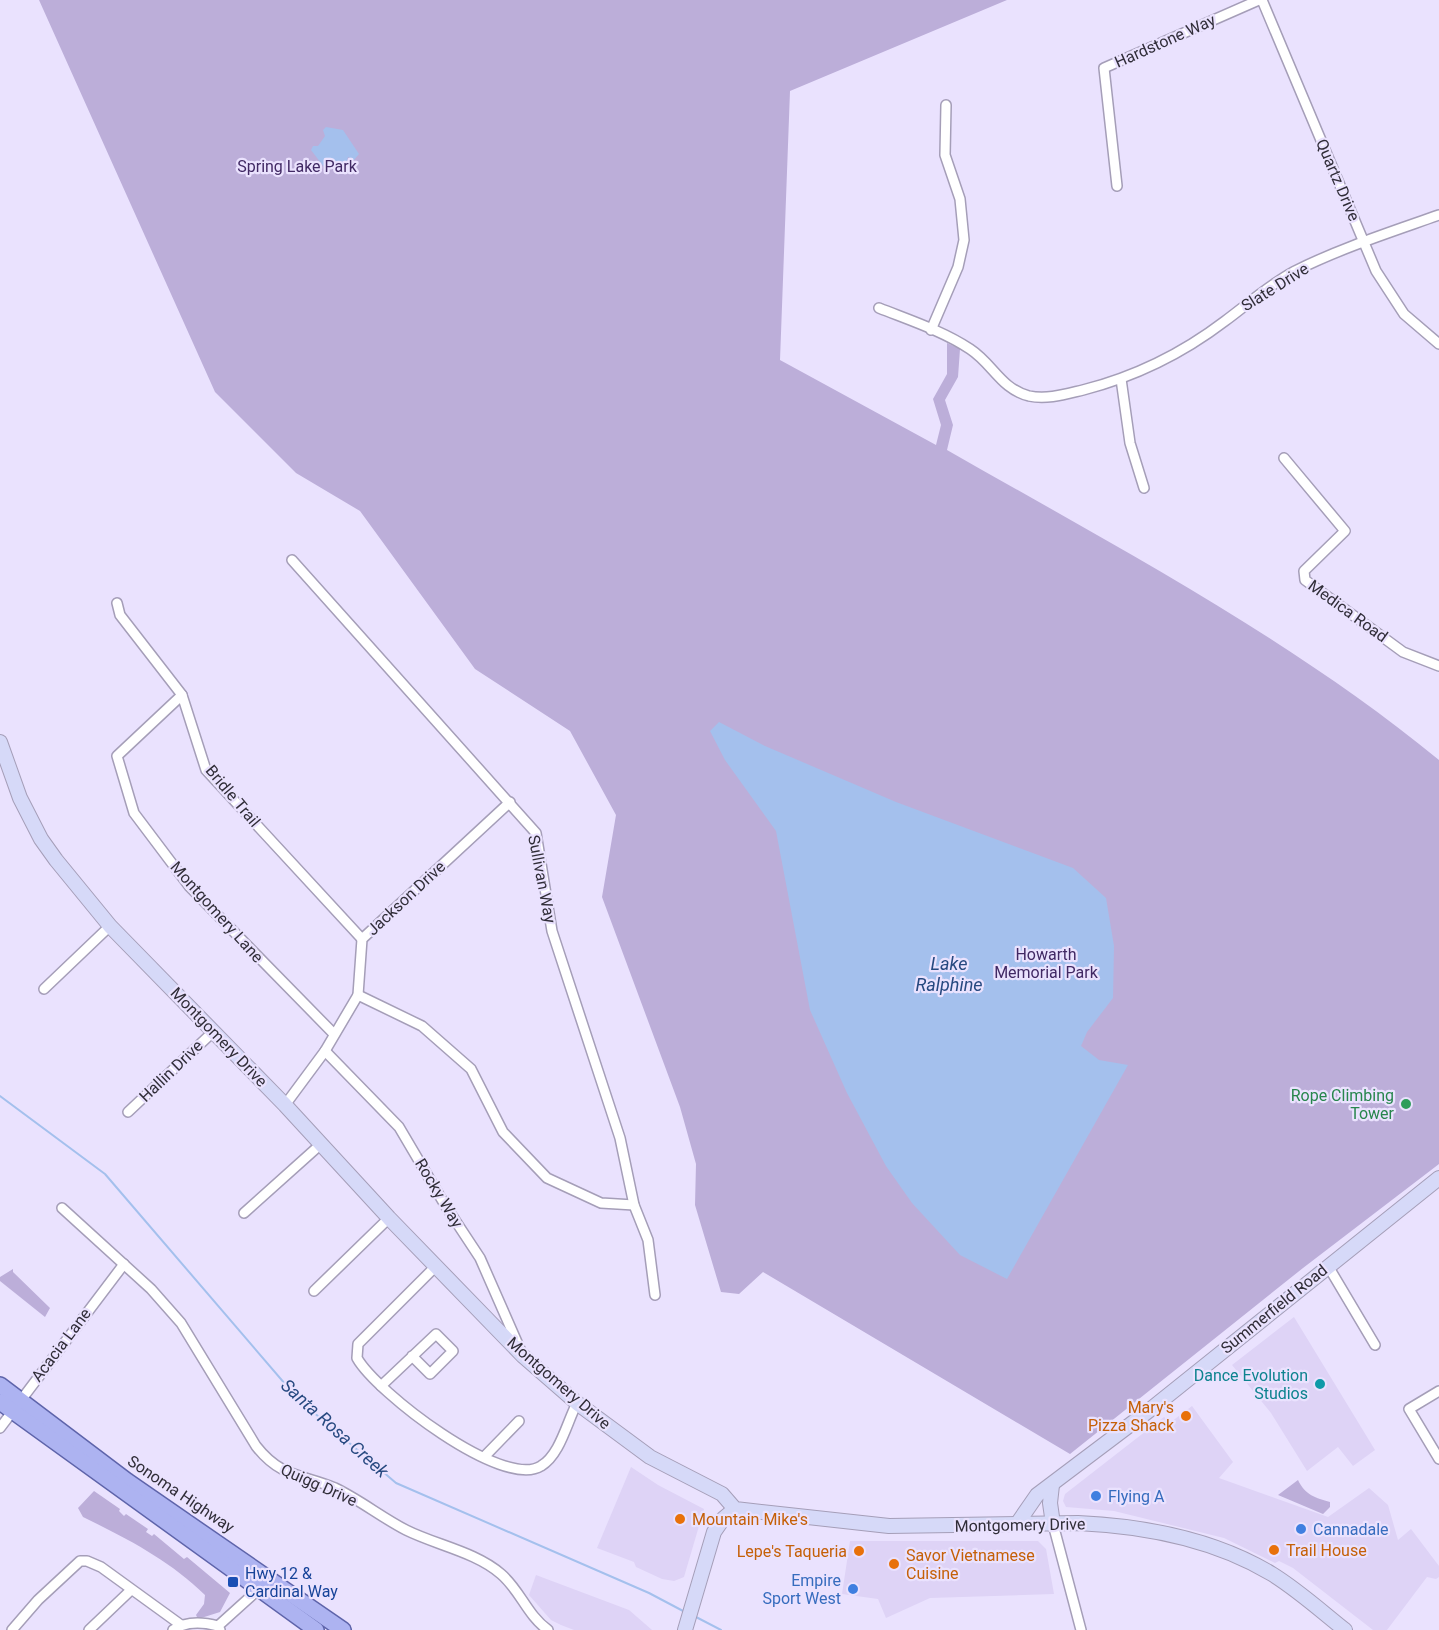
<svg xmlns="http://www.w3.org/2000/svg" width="1439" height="1630" viewBox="0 0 1439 1630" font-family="Roboto,sans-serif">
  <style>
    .built { fill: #ded3f6 }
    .green { fill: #bcaed9 }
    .water { fill: #a4c0ed }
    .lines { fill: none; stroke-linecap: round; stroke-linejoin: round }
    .stream { stroke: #a4c0ed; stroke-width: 2 }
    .street-casing { stroke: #a59eb8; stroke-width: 12 }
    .secondary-casing { stroke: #a59eb8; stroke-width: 16 }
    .primary-casing { stroke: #5e64aa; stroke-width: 18 }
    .street { stroke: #fff; stroke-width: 9 }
    .secondary { stroke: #d6d9f8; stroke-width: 14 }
    .primary { stroke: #adb3f1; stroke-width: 15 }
    .leisure-dot { fill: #2e9e5b; stroke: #eae2fe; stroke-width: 2 }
    .culture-dot { fill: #0f9aa8; stroke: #eae2fe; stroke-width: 2 }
    .food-dot { fill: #e8710a; stroke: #eae2fe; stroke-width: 2 }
    .shop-dot { fill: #3f7fe0; stroke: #eae2fe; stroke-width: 2 }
    .transit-dot { fill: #1a4fb4; stroke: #eae2fe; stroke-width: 2 }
    .labels { text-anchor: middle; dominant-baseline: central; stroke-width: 4.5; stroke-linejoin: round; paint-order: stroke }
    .street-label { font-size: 16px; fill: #302d38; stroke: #eae2fe }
    .park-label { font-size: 16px; fill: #412964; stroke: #eae2fe }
    .leisure-label { font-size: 16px; fill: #27864d; stroke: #eae2fe; text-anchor: end }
    .culture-label { font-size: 16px; fill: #0d838f; stroke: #eae2fe; text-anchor: end }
    .food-label { font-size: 16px; fill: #c56008; stroke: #eae2fe; text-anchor: start }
    .shop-label { font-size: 16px; fill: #366cbe; stroke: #eae2fe; text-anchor: start }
    .transit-label { font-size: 16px; fill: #164399; stroke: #eae2fe; text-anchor: start }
    .water-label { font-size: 18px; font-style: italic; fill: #274980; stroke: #eae2fe }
  </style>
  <rect width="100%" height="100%" fill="#eae2fe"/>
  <g class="built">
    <path d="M1294,1317L1375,1450L1353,1466L1338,1447L1307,1471L1271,1413L1232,1365Z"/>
    <path d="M1192,1406L1233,1462L1219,1478L1328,1517L1369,1488L1388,1505L1398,1540L1411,1529L1439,1566V1577L1436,1579L1427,1577L1387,1630H1373L1293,1568L1279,1561L1275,1563L1224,1538L1114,1511L1066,1507L1063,1501L1065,1494L1164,1417L1171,1422Z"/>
    <path d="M631,1467L658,1485L704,1509L684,1577L674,1581L662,1579L636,1567L634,1562L597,1548Z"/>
    <path d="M850,1541H1038L1046,1549L1054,1594L930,1598L886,1618L878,1599L842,1594Z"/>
    <path d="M536,1575L629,1610L652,1630H574L561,1625L551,1620L529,1595Z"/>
  </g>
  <g class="green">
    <path d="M39,0H1007L790,91L780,360L936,445L941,425L933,399L947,374V343L960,349L958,377L945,400L953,425L947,450C1115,546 1289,637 1439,760V1164L1303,1268L1070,1454L763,1272L739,1294L721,1292L695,1205L696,1164L680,1107L602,897L616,815L570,731L475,669L360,511L296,473L215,392Z"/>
    <path d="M13,1269V1272L50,1308L45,1317L0,1281V1277Z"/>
    <path d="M1298,1480C1305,1495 1316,1498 1330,1502V1507L1323,1514L1278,1495Z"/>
    <path d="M94,1491L120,1509L119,1511L124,1516L126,1514L148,1529L146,1532L152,1536L154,1534L184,1559L187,1557L230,1593L220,1612L198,1619L196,1615L204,1604L205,1595C169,1560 128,1539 83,1517L78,1508Z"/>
  </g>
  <g class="water">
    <path d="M326,127L343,130L359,154L354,160L348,157L346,165L333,164L327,171L311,150L313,146H318L325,136L323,130Z"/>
    <path d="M719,722L765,746L896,802L1073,868L1106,898L1114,946L1113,998L1087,1032L1081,1046L1099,1060L1128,1065L1007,1279L960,1255L912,1203L886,1166L847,1093L810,1010L776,831L725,760L710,731Z"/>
  </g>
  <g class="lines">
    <g class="stream">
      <path d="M0,1096L105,1174L298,1399L396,1483L649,1593L685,1612"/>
      <path d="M696,1617L721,1630"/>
    </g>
    <g class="street-casing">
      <g id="street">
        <path d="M1262,0L1376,271L1404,314L1439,344"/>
        <path d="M1117,186L1104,68L1259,0"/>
        <path d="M879,308C909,320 943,331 970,349C993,364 1001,389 1029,396C1047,400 1066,394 1083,390C1134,377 1183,353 1225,321C1248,304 1269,285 1295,271C1341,248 1391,232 1439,215"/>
        <path d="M931,330L958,267L964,240L960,199L945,155L946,105"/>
        <path d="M1121,379L1130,443L1144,488"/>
        <path d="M1284,458L1345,531L1304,571L1305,580L1403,652L1439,666"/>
        <path d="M292,560L536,833L552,931L620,1138L634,1205L648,1240L655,1295"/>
        <path d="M117,603L120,615L182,695L206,770L362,939"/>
        <path d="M182,695L117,756L134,813L189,886L334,1034"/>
        <path d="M44,989L110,926"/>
        <path d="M358,995L422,1026L471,1069L503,1132L547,1178L601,1203L634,1205"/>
        <path d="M325,1051L399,1127L445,1205L480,1258L520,1349"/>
        <path d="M285,1105L325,1051L358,995L362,939L510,802"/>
        <path d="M128,1112L214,1031"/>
        <path d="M62,1208L151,1289L181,1323L256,1446C281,1478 302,1474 335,1488C360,1500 381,1517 406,1530C436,1545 476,1552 501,1574C520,1590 527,1615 548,1630"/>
        <path d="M244,1213L321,1144"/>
        <path d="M436,1266L358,1344L357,1358C376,1392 503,1490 541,1466C560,1455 567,1422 577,1403"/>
        <path d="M1328,1266L1375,1345"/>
        <path d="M314,1291L389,1218"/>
        <path d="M381,1386L436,1334L453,1351L430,1374L412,1356"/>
        <path d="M1439,1391L1409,1409L1439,1459"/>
        <path d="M0,1428L124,1264"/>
        <path d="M484,1457L519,1421"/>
        <path d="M1053,1524L1081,1630"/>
        <path d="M12,1630L38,1600L80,1561H87L101,1567L181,1625"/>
        <path d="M89,1630L131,1590"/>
        <path d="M173,1630C186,1621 203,1622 218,1626"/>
        <path d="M220,1630L218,1626L259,1589"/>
      </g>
    </g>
    <g class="secondary-casing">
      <g id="secondary">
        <path d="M0,742L20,798L41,839L56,860L110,926L285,1105L389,1218L523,1356L577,1403L650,1457L722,1494L735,1509L889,1526L1078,1523C1144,1526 1214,1539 1272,1574C1298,1590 1321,1611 1345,1630"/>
        <path d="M1052,1485L1050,1503L1053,1524"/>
        <path d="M1017,1524L1037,1495L1151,1409L1439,1178"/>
        <path d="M685,1630L714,1532L723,1519L735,1509"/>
      </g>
    </g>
    <g class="primary-casing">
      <g id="primary">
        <path d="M0,1385L127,1481L343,1630"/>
        <path d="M0,1402L316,1630"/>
      </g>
    </g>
    <use href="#street" class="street"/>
    <use href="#secondary" class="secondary"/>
    <use href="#primary" class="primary"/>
  </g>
  <circle class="leisure-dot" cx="1406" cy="1104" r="6"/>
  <circle class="culture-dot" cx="1320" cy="1384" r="6"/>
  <g class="food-dot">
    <circle cx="1186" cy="1416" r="6"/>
    <circle cx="680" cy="1519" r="6"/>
    <circle cx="1274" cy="1550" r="6"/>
    <circle cx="859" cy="1551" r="6"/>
    <circle cx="894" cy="1564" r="6"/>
  </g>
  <g class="shop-dot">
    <circle cx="1096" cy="1496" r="6"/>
    <circle cx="1301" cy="1529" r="6"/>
    <circle cx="853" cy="1589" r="6"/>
  </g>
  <rect class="transit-dot" x="227" y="1576" width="12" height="12" rx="3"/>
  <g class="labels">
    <g class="street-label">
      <text transform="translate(1165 41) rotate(-24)">Hardstone Way</text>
      <text transform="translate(1338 180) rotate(67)">Quartz Drive</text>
      <text transform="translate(1275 287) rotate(-32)">Slate Drive</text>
      <text transform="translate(1348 611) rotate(36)">Medica Road</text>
      <text transform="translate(233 796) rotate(50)">Bridle Trail</text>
      <text transform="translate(542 879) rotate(79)">Sullivan Way</text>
      <text transform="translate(406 898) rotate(-43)">Jackson Drive</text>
      <text transform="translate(217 912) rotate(48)">Montgomery Lane</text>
      <text transform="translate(219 1037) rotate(46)">Montgomery Drive</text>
      <text transform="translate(171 1071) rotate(-44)">Hallin Drive</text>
      <text transform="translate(439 1193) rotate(59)">Rocky Way</text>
      <text transform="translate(1274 1309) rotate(-39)">Summerfield Road</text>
      <text transform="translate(61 1345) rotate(-53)">Acacia Lane</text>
      <text transform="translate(559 1383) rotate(41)">Montgomery Drive</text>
      <text transform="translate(319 1485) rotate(24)">Quigg Drive</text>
      <text transform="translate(181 1494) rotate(34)">Sonoma Highway</text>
      <text transform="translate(1020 1525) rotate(-1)">Montgomery Drive</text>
    </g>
    <g class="park-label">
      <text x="297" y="166">Spring Lake Park</text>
      <text x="1046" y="954">Howarth<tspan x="1046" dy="18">Memorial Park</tspan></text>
    </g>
    <g class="leisure-label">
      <text x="1394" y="1095">Rope Climbing<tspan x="1394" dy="18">Tower</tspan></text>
    </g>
    <g class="culture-label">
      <text x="1308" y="1375">Dance Evolution<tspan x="1308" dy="18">Studios</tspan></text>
    </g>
    <g class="food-label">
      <text x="1174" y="1407" text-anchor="end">Mary's<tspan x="1174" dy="18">Pizza Shack</tspan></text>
      <text x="692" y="1519">Mountain Mike's</text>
      <text x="1286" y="1550">Trail House</text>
      <text x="847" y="1551" text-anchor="end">Lepe's Taqueria</text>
      <text x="906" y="1555">Savor Vietnamese<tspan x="906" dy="18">Cuisine</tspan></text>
    </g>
    <g class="shop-label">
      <text x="1108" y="1496">Flying A</text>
      <text x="1313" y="1529">Cannadale</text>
      <text x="841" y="1580" text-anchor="end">Empire<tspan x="841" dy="18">Sport West</tspan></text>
    </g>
    <g class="transit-label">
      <text x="245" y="1573">Hwy 12 &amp;<tspan x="245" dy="18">Cardinal Way</tspan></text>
    </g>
    <g class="water-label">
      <text x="949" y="963">Lake<tspan x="949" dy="21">Ralphine</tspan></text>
      <text transform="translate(335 1428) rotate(42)">Santa Rosa Creek</text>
    </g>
  </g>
</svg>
